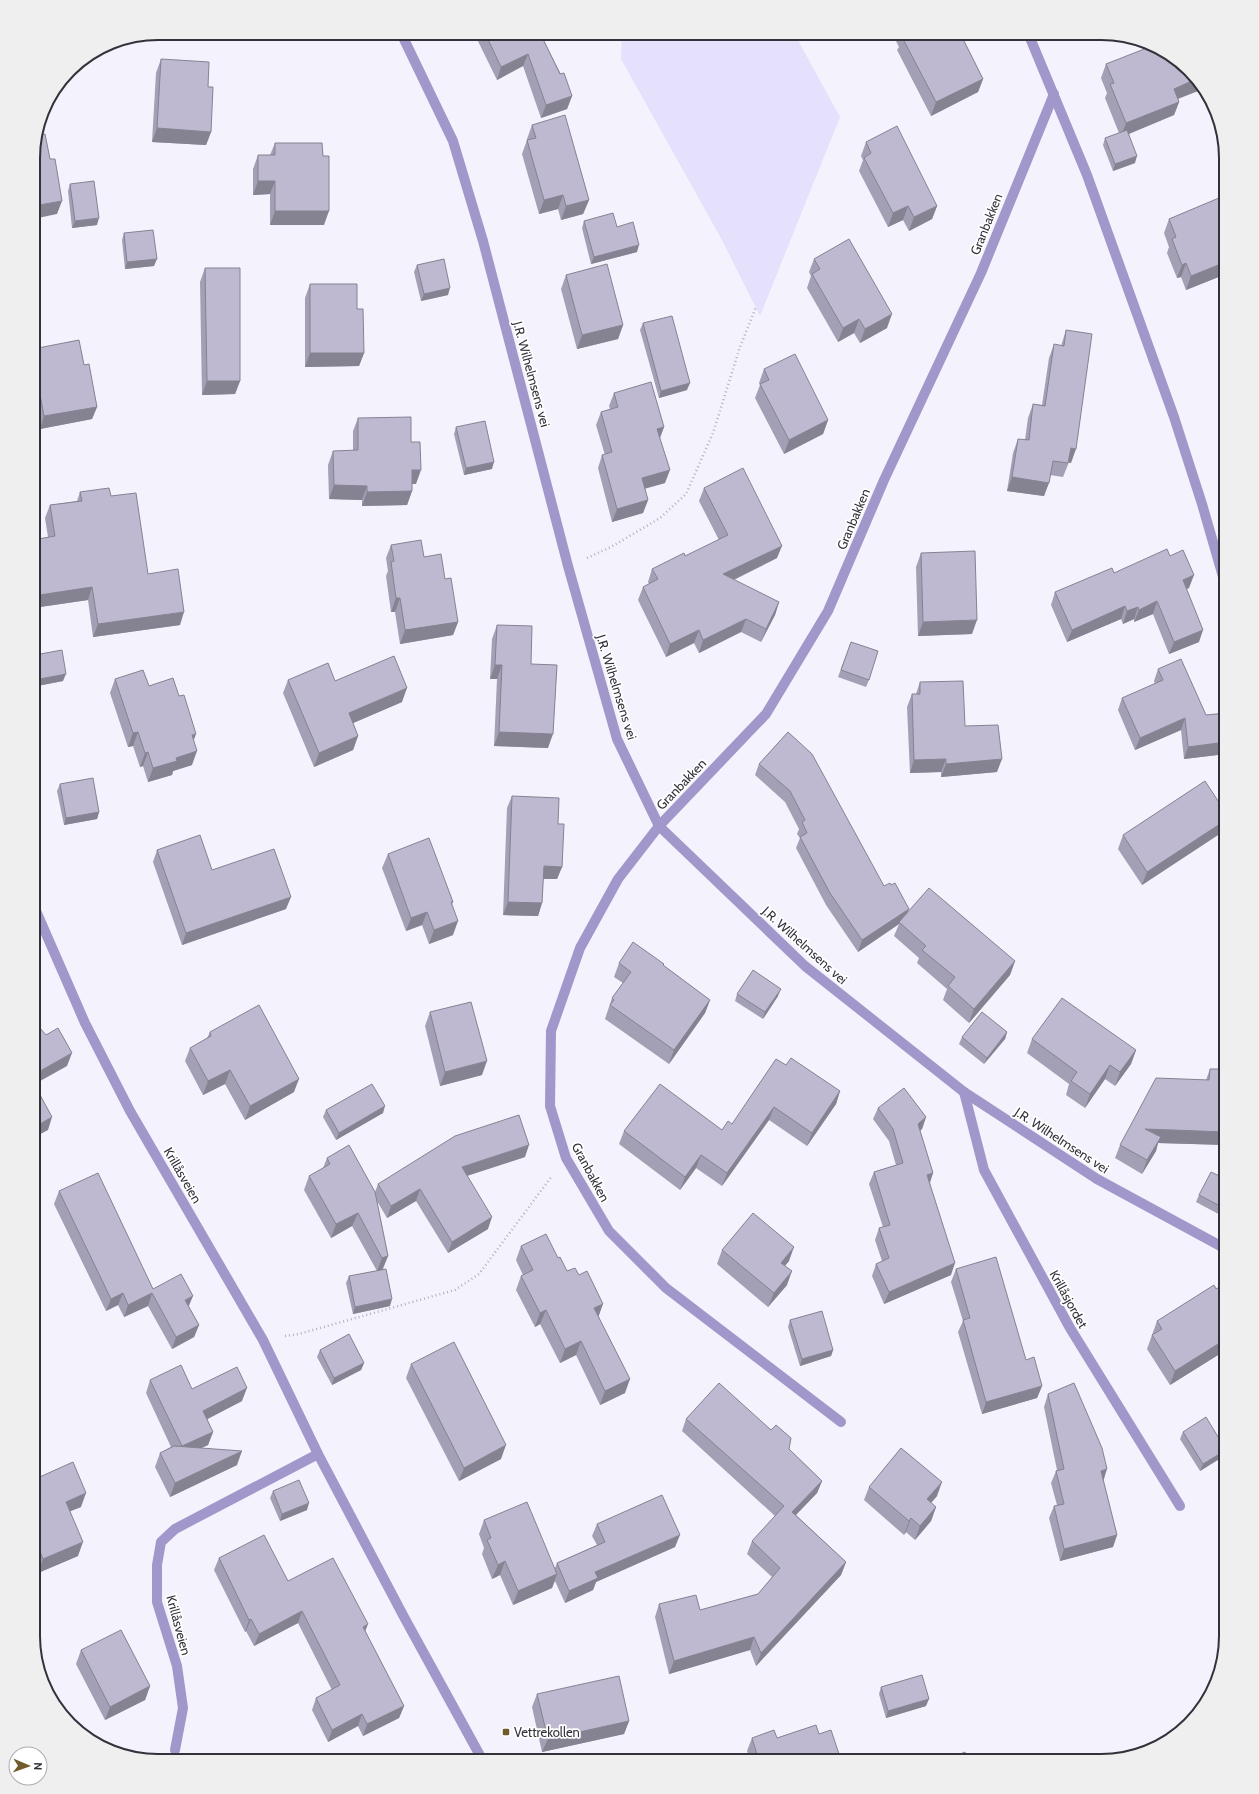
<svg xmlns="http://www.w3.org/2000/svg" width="1259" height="1794" viewBox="0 0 1259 1794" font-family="Cabin,sans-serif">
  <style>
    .green { fill: #e5e0fc }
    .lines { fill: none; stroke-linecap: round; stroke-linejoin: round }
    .path { stroke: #b3b1bb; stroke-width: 2.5; stroke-dasharray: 1 3; stroke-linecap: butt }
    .minor { stroke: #a197ca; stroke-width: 10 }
    .wall { fill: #a39fb4 }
    .shaded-wall { fill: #858292 }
    .building { fill: #beb9d1; stroke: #858292 }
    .poi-dot { fill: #715b2b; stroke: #fff; stroke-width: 1.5 }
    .labels { text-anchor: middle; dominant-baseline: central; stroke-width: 3.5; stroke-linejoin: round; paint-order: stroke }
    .street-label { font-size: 13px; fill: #33323b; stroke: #fff }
    .poi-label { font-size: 13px; fill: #33323b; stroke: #fff; text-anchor: start }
    .rim { fill: none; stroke: #33323b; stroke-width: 2 }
  </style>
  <rect width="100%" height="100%" fill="#f4f2fc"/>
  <path class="green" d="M622,33H794L840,117L760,316L722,240L621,59Z"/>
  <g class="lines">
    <g class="path">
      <path d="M587,558L611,547L660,518L686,494L713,433L740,347L756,307"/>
      <path d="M285,1336L299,1334L455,1290L479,1274L552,1176"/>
    </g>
    <g class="minor">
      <path d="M401,33L453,141L483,241L568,566L617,739L659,826L805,966L964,1092L1097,1179L1226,1249"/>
      <path d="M1028,33L1087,175L1174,417L1202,504L1226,587"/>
      <path d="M33,904L85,1023L130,1111L263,1340L318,1454L404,1617L483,1761"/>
      <path d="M964,1092L984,1170L1070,1328L1180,1506"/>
      <path d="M841,1422L666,1288L609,1231L566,1158L550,1106L551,1031L580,948L618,879L659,826L766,714L828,611L884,480L981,273L1054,94"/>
      <path d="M175,1750L183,1708L177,1666L157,1602V1565L161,1542L175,1529L318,1454"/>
    </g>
  </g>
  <g class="wall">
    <path d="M474,33H540L572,96L567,109L541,118L523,66L497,80Z"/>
    <path d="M892,33H960L983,79L978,92L931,116L897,50L899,47Z"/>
    <path d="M1164,50L1203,89L1178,99L1179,102L1174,115L1129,134L1135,163L1113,171L1103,145L1105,138L1119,133L1105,98L1107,93L1101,78L1106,64Z"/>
    <path d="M161,59L211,132L206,145L152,142L156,73Z"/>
    <path d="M532,125L589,200L583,214L561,220L558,209L539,214L522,154L527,140V139Z"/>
    <path d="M866,142L937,206L932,219L909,231L903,220L888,227L859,171L863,160L861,156Z"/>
    <path d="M275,143L324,225H270V194L253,195V169L258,155H270Z"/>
    <path d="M1226,180V274L1186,290L1181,277L1177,278L1167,253L1169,247L1164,233L1169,219L1220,198L1218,195L1223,181Z"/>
    <path d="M70,184L97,225L72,228L68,191Z"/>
    <path d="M584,221L617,227L637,252L591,264L582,228Z"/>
    <path d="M124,233L154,266L125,269L122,240Z"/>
    <path d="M814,259L887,328L860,343L854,333L838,342L807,288L811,276L809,272Z"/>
    <path d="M417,265L448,295L421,301L414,272Z"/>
    <path d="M205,268L240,381L235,394L202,395L200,282Z"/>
    <path d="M566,275L623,325L618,339L577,349L561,289Z"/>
    <path d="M310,284L364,353L359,366L305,367V298Z"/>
    <path d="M643,323L687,390L659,398L640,330Z"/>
    <path d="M1066,330L1071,463L1069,462L1063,477L1050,475L1044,496L1007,491L1013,453L1018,439L1025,440L1028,418L1033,404L1042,405L1049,358L1054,344L1061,346Z"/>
    <path d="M33,349L84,365L97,407L92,419L40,429L33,394Z"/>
    <path d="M764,369L828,420L823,434L784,454L755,398L760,385L759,383Z"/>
    <path d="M614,393L664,427L660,438L665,483L645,488L648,500L643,513L612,522L598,468L602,455H605L596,425L601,412L610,409L609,406Z"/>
    <path d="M358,418L411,442L416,484H412V491L407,505L362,506V500L329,499L328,465L333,451H353V431Z"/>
    <path d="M456,427L492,469L464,475L454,434Z"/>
    <path d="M704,488L777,558L734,580L779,602L775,615L761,642L741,632L699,653L694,643L666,657L638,600L643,587L649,584L648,582L652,569L685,556L719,540L699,501Z"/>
    <path d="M80,492L111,496L148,574L180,625L93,637L88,600L33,608V540L48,537L45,518L50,505L77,501Z"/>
    <path d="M391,545L424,557L445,579L458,622L453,635L400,644L395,612H391L386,576L388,571L386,558Z"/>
    <path d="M921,553L972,634L918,636L916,567Z"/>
    <path d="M1170,556L1189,588L1186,589L1199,642L1169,654L1153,614L1134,622V619L1123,624L1121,619L1067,642L1051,605L1055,592L1114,573Z"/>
    <path d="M497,625L531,664L548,748L494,746L497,679H490L492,639Z"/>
    <path d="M851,642L869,680L866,687L838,677Z"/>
    <path d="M35,655L63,681L37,686L33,665V661Z"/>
    <path d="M1158,669L1206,715L1226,713V754L1184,759L1181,730L1135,750L1118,710L1122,698L1155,684L1154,681Z"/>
    <path d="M115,679L149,686L194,741L192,765L173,771L172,775L148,782L143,766L140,767L133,746L128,747L110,693Z"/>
    <path d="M288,680L335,681L402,702L353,723L358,736L353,750L314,767L283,693Z"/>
    <path d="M920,682L965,726L997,772L941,777V772L910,773L907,707L912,694H916Z"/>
    <path d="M788,732L884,886L907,914L1015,961L1010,975L969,1023L943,1000L947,989L917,963L919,958L894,936L899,924L858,952L826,905L796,848L800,838L797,834L799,829L785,802L755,775L759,764Z"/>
    <path d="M60,784L99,812L97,819L64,825L57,791Z"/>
    <path d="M512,796L558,824L562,867L557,879H543L542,903L538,916L503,915L507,808Z"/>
    <path d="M1224,831L1142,885L1118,849L1123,835Z"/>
    <path d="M157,850L212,870L286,909L182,945L153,862Z"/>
    <path d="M388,854L453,902L452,905L453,935L429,944L422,925L406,931L382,868Z"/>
    <path d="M619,963L664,964L663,965L710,1000L705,1013L669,1064L605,1019L612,998L623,983L614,977Z"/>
    <path d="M737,994L778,996L763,1019L735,1001Z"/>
    <path d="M430,1012L482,1075L440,1086L425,1026Z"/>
    <path d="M210,1032L294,1092L245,1120L225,1084L203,1095L185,1061L190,1048L207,1038Z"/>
    <path d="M1007,1032L1005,1039L984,1064L959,1044L962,1037Z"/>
    <path d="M1032,1039L1136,1050L1131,1064L1115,1086L1105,1079L1085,1108L1066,1095L1069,1084L1027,1053Z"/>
    <path d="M786,1065L840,1091L836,1104L807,1146L769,1120L722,1186L696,1168L680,1190L619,1144L624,1131L722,1130L732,1124Z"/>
    <path d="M1210,1069H1226V1145L1158,1143L1156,1151L1142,1174L1115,1158L1120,1145L1206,1080Z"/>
    <path d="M878,1108L926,1117L922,1129L920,1131L933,1173L930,1183L951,1275L884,1304L872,1276L876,1264L882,1261L875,1240L879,1228L883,1227L869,1184L874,1172L896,1165L889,1141L873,1119Z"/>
    <path d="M326,1110L383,1113L336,1140L323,1117Z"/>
    <path d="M525,1157L467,1176L488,1229L448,1253L416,1201L387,1218L377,1201L388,1256L383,1269L390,1306L353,1314L346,1283L349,1276L377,1271L352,1226L331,1238L304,1190L309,1176L323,1168L327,1158L375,1192L378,1184Z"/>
    <path d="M1226,1179V1214L1224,1217L1196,1202L1199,1195Z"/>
    <path d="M59,1191L153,1289L189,1307L199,1325L194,1337L172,1349L148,1306L124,1317L118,1305L106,1311L54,1204Z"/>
    <path d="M521,1246L558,1258L567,1271L599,1317L625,1393L600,1405L576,1355L560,1363L540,1324L535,1327L516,1290L521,1276L523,1275L516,1260Z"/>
    <path d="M722,1250L789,1261L785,1266L787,1285L768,1307L717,1264Z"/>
    <path d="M956,1269L1026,1360L1042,1386L1037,1398L982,1414L958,1332L963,1321L951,1282Z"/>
    <path d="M1226,1283V1350L1170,1385L1147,1349L1157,1321L1216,1289Z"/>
    <path d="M790,1320L833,1350L831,1356L800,1366L788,1327Z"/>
    <path d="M320,1350L364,1363L361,1370L332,1385L317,1357Z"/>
    <path d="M411,1364L501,1459L459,1481L406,1378Z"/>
    <path d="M150,1380L242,1401L207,1419L213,1432L208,1445L201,1448L237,1465L170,1497L155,1467L160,1453L171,1447L146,1393Z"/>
    <path d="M1048,1394L1103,1480L1117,1535L1113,1547L1060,1561L1049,1518L1054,1506L1057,1505L1051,1483L1056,1471L1057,1470L1044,1407Z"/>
    <path d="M686,1419L789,1449L822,1481L817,1493L796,1515L846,1562L841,1575L756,1666L750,1650L669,1674L655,1617L659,1604L700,1610L758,1594L772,1577L747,1554L752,1541L775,1516L682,1431Z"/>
    <path d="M1183,1432L1226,1449L1224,1456L1200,1471L1180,1439Z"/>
    <path d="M33,1480L81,1507L70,1511L78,1556L38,1573L33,1560Z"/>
    <path d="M869,1487L937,1496L931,1503L936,1507L931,1521L915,1540L906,1532L904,1535L864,1500Z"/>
    <path d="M273,1491L307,1510L280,1521L270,1498Z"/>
    <path d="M484,1520L555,1568L557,1563L597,1545L592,1536L597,1524L675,1547L596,1582L593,1590L565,1603L555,1581L552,1588L513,1605L500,1575L492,1579L482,1554L484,1548L479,1534Z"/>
    <path d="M219,1558L288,1581L365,1631L404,1706L399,1718L363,1736L358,1726L328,1742L312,1710L316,1698L332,1690L298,1623L254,1646L246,1631L245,1632L214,1570Z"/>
    <path d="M81,1650L150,1686L145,1700L105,1720L76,1664Z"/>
    <path d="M881,1687L926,1706L886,1718L879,1694Z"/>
    <path d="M537,1694L629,1721L624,1734L542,1752L532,1707Z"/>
    <path d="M819,1734L836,1761H750L747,1751L752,1738H777Z"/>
  </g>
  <g class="shaded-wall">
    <path d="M528,54L523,66L497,80L501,67Z"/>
    <path d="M983,79L978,92L931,116L936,102Z"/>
    <path d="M1194,80L1203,89L1169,102L1174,89Z"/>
    <path d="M572,96L567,109L541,118L546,105Z"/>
    <path d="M1179,102L1174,115L1121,137L1126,123Z"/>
    <path d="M157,128L211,132L206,145L152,142Z"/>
    <path d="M1137,156L1135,163L1113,171L1115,164Z"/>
    <path d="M258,181H275L270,194L253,195Z"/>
    <path d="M563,195L558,209L539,214L544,200Z"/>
    <path d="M589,200L583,214L561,220L566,206Z"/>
    <path d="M62,201L57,214L33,219V206Z"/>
    <path d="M908,206L903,220L888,227L893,213Z"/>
    <path d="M937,206L932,219L909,231L914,217Z"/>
    <path d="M275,211H329L324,225H270Z"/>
    <path d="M99,218L97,225L72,228L75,221Z"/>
    <path d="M639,245L637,252L591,264L594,257Z"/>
    <path d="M157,259L154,266L125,269L127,262Z"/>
    <path d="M1226,262V274L1186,290L1191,276Z"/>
    <path d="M1186,263L1181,277L1177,278L1182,265Z"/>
    <path d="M450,288L448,295L421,301L424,294Z"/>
    <path d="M892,314L887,328L860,343L865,329Z"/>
    <path d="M859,319L854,333L838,342L843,328Z"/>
    <path d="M623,325L618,339L577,349L582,335Z"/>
    <path d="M310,353H364L359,366L305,367Z"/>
    <path d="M207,381H240L235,394L202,395Z"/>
    <path d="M690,383L687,390L659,398L661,391Z"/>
    <path d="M97,407L92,419L40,429L44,416Z"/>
    <path d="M828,420L823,434L784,454L789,440Z"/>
    <path d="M664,427L659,440L657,429Z"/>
    <path d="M1071,448L1076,449L1071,463L1065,462Z"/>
    <path d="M494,462L492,469L464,475L466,468Z"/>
    <path d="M412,470H421L416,484H407Z"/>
    <path d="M670,470L665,483L637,491L642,478Z"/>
    <path d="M1012,477L1049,483L1044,496L1007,491Z"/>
    <path d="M334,485L367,486L362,500L329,499Z"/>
    <path d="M412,491L407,505L362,506L367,492Z"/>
    <path d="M648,500L643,513L612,522L617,509Z"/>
    <path d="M782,546L777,558L718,587L723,574Z"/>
    <path d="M1194,575L1189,588L1178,592L1183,580Z"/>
    <path d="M92,587L88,600L33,608V596Z"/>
    <path d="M396,598H400L395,612H391Z"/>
    <path d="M1157,601L1153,614L1134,622L1139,610Z"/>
    <path d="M779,602L775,615L761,642L766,629Z"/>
    <path d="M1125,606L1121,619L1067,642L1072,630Z"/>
    <path d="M1138,607L1134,619L1123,624L1127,611Z"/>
    <path d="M184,612L180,625L93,637L98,624Z"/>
    <path d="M746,619L741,632L699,653L703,640Z"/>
    <path d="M977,620L972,634L918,636L923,622Z"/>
    <path d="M458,622L453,635L400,644L405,630Z"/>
    <path d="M699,630L694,643L666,657L670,644Z"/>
    <path d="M1203,630L1199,642L1169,654L1174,642Z"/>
    <path d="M495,665H502L497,679H490Z"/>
    <path d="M66,674L63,681L37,686L40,679Z"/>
    <path d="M407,688L402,702L344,727L349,713Z"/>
    <path d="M1185,718L1181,730L1135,750L1140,738Z"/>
    <path d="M138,732L133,746L128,747L133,733Z"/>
    <path d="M499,732L553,734L548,748L494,746Z"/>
    <path d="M196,734L191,748L192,735Z"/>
    <path d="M358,736L353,750L314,767L319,753Z"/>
    <path d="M1226,742V754L1184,759L1188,747Z"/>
    <path d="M197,751L192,765L173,771L172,775L148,782L153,768L176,758Z"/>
    <path d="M148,752L143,766L140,767L145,753Z"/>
    <path d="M946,759L941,772L910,773L914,760Z"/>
    <path d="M1002,759L997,772L941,777L946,764Z"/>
    <path d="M99,812L97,819L64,825L66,818Z"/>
    <path d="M1226,820V826L1224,831L1142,885L1147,872Z"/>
    <path d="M544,866L562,867L557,879H539Z"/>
    <path d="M291,897L286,909L182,945L186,933Z"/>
    <path d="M508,902L542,903L538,916L503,915Z"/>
    <path d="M909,909L904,920L899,922V924L858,952L862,940Z"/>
    <path d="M427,912L422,925L406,931L411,918Z"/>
    <path d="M458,921L453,935L429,944L434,930Z"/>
    <path d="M1015,961L1010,975L969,1023L974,1009Z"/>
    <path d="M781,989L778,996L763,1019L765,1012Z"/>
    <path d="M710,1000L705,1013L669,1064L674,1050Z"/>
    <path d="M1007,1032L1005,1039L984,1064L987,1058Z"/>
    <path d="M1136,1050L1131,1064L1115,1086L1120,1072Z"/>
    <path d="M72,1053L67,1066L33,1085V1075Z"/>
    <path d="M487,1061L482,1075L440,1086L445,1072Z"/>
    <path d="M1110,1065L1105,1079L1085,1108L1090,1094Z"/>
    <path d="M230,1070L225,1084L203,1095L208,1081Z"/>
    <path d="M299,1079L294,1092L245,1120L250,1106Z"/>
    <path d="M840,1091L836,1104L807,1146L812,1133Z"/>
    <path d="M385,1106L383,1113L336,1140L339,1133Z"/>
    <path d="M774,1107L769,1120L722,1186L727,1173Z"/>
    <path d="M52,1117L48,1130L33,1138V1128Z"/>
    <path d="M926,1117L922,1129L913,1135L918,1124Z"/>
    <path d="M1145,1129L1226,1132V1145L1158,1143L1156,1151L1142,1174L1147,1160Z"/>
    <path d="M529,1145L525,1157L457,1179L462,1167Z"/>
    <path d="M701,1155L696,1168L680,1190L685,1177Z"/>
    <path d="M933,1173L929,1184L927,1175Z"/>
    <path d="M420,1189L416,1201L387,1218L391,1206Z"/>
    <path d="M358,1213L352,1226L331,1238L336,1224Z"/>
    <path d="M492,1217L488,1229L448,1253L452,1242Z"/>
    <path d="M794,1247L789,1261L776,1276L781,1263Z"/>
    <path d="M388,1256L382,1270L377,1271L382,1258Z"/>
    <path d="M955,1263L951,1275L884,1304L889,1292Z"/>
    <path d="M792,1271L787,1285L768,1307L774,1293Z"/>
    <path d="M123,1293L118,1305L106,1311L111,1299Z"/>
    <path d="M152,1293L148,1306L124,1317L128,1305Z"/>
    <path d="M193,1296L188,1308L185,1300Z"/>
    <path d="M392,1299L390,1306L353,1314L355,1307Z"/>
    <path d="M603,1304L598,1318L594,1308Z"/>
    <path d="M546,1310L540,1324L535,1327L540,1313Z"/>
    <path d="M199,1325L194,1337L172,1349L176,1337Z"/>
    <path d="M1226,1339V1350L1170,1385L1175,1371Z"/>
    <path d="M581,1341L576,1355L560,1363L565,1349Z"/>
    <path d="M833,1350L831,1356L800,1366L802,1359Z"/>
    <path d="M364,1363L361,1370L332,1385L334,1378Z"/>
    <path d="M630,1379L625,1393L600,1405L605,1391Z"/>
    <path d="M1042,1386L1037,1398L982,1414L986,1402Z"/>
    <path d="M247,1388L242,1401L198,1424L203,1411Z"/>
    <path d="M213,1432L208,1445L177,1459L182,1446Z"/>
    <path d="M506,1445L501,1459L459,1481L464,1468Z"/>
    <path d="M1226,1450L1224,1456L1200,1471L1203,1464Z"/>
    <path d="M242,1451L237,1465L170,1497L175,1483Z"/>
    <path d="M1107,1469L1103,1482L1101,1471Z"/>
    <path d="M822,1481L817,1493L787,1524L792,1512Z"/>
    <path d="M942,1482L937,1496L922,1513L927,1499Z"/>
    <path d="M86,1493L81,1507L61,1515L66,1502Z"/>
    <path d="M309,1503L307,1510L280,1521L282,1514Z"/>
    <path d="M936,1507L931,1521L915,1540L920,1526Z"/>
    <path d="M911,1518L906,1532L904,1535L909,1521Z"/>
    <path d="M680,1535L675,1547L596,1582L593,1590L565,1603L569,1591L595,1572Z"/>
    <path d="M1117,1535L1113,1547L1060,1561L1064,1549Z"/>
    <path d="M83,1542L78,1556L38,1573L43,1559Z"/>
    <path d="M505,1561L500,1575L492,1579L498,1565Z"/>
    <path d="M846,1562L841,1575L756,1666L761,1653Z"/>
    <path d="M557,1574L552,1588L513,1605L518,1591Z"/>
    <path d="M302,1611L298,1623L254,1646L259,1634Z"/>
    <path d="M251,1619L246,1631L245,1632L249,1620Z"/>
    <path d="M368,1624L363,1637V1627Z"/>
    <path d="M754,1637L750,1650L669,1674L674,1661Z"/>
    <path d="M150,1686L145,1700L105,1720L110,1707Z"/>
    <path d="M929,1699L926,1706L886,1718L888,1711Z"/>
    <path d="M404,1706L399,1718L363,1736L367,1724Z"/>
    <path d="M362,1714L358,1726L328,1742L332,1730Z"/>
    <path d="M629,1721L624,1734L542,1752L548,1739Z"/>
    <path d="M839,1754L836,1761H818Z"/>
  </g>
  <g class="building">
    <path d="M485,33H540L560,74L564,73L572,96L546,105L528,54L501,67Z"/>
    <path d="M904,33H960L983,79L936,102L902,37L905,36Z"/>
    <path d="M1152,46L1164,50L1194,80L1174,89L1179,102L1126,123L1110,84L1114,83L1106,64Z"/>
    <path d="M161,59L209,62L208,87H213L211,132L157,128Z"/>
    <path d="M565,115L589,200L566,206L563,195L544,200L527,140L536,138L532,125Z"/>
    <path d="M897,126L937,206L914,217L908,206L893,213L864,158L871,153L866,142Z"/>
    <path d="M1127,130L1137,156L1115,164L1105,138Z"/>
    <path d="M45,134L50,159H55L62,201L33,206V150L37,136Z"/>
    <path d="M275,143H322L323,156H329V211H275V181H258V155H275Z"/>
    <path d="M1226,180V188L1223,181Z"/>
    <path d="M94,181L99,218L75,221L70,184Z"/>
    <path d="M1226,195V262L1191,276L1186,263L1182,265L1172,239L1176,237L1169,219Z"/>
    <path d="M613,213L617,227L633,222L639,245L594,257L584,221Z"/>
    <path d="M153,230L157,259L127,262L124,233Z"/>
    <path d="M849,239L892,314L865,329L859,319L843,328L812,274L820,269L814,259Z"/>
    <path d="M444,259L450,288L424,294L417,265Z"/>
    <path d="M607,264L623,325L582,335L566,275Z"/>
    <path d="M205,268H240V381H207Z"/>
    <path d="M310,284H357V309H363L364,353H310Z"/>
    <path d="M672,316L690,383L661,391L643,323Z"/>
    <path d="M1066,330L1092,334L1076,449L1071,448L1068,463L1053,461L1049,483L1012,477L1018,439L1029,440L1033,404L1045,406L1054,344L1064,346Z"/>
    <path d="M79,340L84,365L89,364L97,407L44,416L33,357V349Z"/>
    <path d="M795,354L828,420L789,440L760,384L769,380L764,369Z"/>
    <path d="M651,382L664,427L657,429L670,470L642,478L648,500L617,509L602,455L612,452L601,412L618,407L614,393Z"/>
    <path d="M411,417V442H420L421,470H412V491L367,492V486L334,485L333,451L358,450V418Z"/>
    <path d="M485,421L494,462L466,468L456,427Z"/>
    <path d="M743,468L782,546L723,574L779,602L766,629L746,619L703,640L699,630L670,644L643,587L658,579L652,569L684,553L685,556L728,535L704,488Z"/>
    <path d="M109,488L111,496L136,493L148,574L178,569L184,612L98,624L92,587L33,596V540L55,536L50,505L82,501L80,492Z"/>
    <path d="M421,540L424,557L441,554L445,579L451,578L458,622L405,630L400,598H396L391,562L394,561L391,545Z"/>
    <path d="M1167,549L1170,556L1183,550L1194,575L1183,580L1203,630L1174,642L1157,601L1139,610L1138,607L1127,611L1125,606L1072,630L1055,592L1112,568L1114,573Z"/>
    <path d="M975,551L977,620L923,622L921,553Z"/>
    <path d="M497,625L532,626L531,664L557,665L553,734L499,732L502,665H495Z"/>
    <path d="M851,642L878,651L869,680L841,670Z"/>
    <path d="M62,650L66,674L40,679L35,655Z"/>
    <path d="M394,656L407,688L349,713L358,736L319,753L288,680L328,663L335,681Z"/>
    <path d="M1181,659L1206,715L1226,713V742L1188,747L1185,718L1140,738L1122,698L1163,680L1158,669Z"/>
    <path d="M143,670L149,686L173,678L179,696L184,695L196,734L192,735L197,751L176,758L177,761L153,768L148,752L145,753L138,732L133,733L115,679Z"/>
    <path d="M963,681L965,726L998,725L1002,759L946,764V759L914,760L912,694H920V682Z"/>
    <path d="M788,732L812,754L884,886L890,883L891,885L895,883L909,909L862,940L830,893L800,837L807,833L802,822L805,820L790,791L759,764Z"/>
    <path d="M93,778L99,812L66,818L60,784Z"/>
    <path d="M1205,781L1226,813V820L1147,872L1123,835Z"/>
    <path d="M512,796L559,798L558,824H564L562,867L544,866L542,903L508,902Z"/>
    <path d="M200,835L212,870L274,849L291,897L186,933L157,850Z"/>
    <path d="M429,838L453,902H451L458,921L434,930L427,912L411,918L388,854Z"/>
    <path d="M929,888L1015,961L974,1009L948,986L955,977L922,950L926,946L899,922Z"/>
    <path d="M633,942L664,964L663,965L710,1000L674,1050L610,1005L614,1000L612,998L631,972L619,963Z"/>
    <path d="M753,970L781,989L765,1012L737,994Z"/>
    <path d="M1062,998L1136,1050L1120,1072L1110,1065L1090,1094L1071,1081L1077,1072L1032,1039Z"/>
    <path d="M471,1002L487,1061L445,1072L430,1012Z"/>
    <path d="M259,1005L299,1079L250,1106L230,1070L208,1081L190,1048L211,1036L210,1032Z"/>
    <path d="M982,1012L1007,1032L987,1058L962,1037Z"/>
    <path d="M33,1020L46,1035L58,1028L72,1053L33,1075Z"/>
    <path d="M791,1058L840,1091L812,1133L774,1107L727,1173L701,1155L685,1177L624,1131L660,1084L722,1130L728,1121L732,1124L776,1059L786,1065Z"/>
    <path d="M1210,1069H1226V1132L1145,1129L1161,1137L1147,1160L1120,1145L1156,1078L1209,1080Z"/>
    <path d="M33,1082L52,1117L33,1128Z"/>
    <path d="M372,1084L385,1106L339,1133L326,1110Z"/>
    <path d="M904,1088L926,1117L918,1124L933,1173L927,1175L955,1263L889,1292L876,1264L889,1258L879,1228L890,1225L874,1172L903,1163L893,1129L878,1108Z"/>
    <path d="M519,1115L529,1145L462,1167L492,1217L452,1242L420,1189L391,1206L378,1184L455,1136Z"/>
    <path d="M349,1145L375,1192L388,1256L382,1258L358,1213L336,1224L309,1176L330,1164L327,1158Z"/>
    <path d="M1211,1172L1226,1179V1209L1199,1195Z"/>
    <path d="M98,1173L153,1289L181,1274L193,1296L185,1300L199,1325L176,1337L152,1293L128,1305L123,1293L111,1299L59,1191Z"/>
    <path d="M753,1213L794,1247L781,1263L792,1271L774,1293L722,1250Z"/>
    <path d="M546,1234L558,1258L560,1257L567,1271L575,1268L579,1275L587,1271L603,1304L594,1308L630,1379L605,1391L581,1341L565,1349L546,1310L540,1313L521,1276L533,1270L521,1246Z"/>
    <path d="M996,1257L1026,1360L1034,1357L1042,1386L986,1402L963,1320L970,1318L956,1269Z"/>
    <path d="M386,1269L392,1299L355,1307L349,1276Z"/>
    <path d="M1226,1283V1339L1175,1371L1152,1335L1162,1329L1157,1321L1214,1285L1216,1289Z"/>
    <path d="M822,1311L833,1350L802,1359L790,1320Z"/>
    <path d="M349,1334L364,1363L334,1378L320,1350Z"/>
    <path d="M454,1342L506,1445L464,1468L411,1364Z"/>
    <path d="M181,1365L192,1389L237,1367L247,1388L203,1411L213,1432L182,1446L150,1380Z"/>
    <path d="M719,1383L771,1430L776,1425L791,1438L789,1449L822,1481L792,1512L846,1562L761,1653L754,1637L674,1661L659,1604L696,1595L700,1610L758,1594L780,1568L752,1541L784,1506L686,1419Z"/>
    <path d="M1074,1383L1102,1448L1107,1469L1101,1471L1117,1535L1064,1549L1054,1506L1064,1504L1056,1471L1064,1469L1048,1394Z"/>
    <path d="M1206,1417L1226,1450L1203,1464L1183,1432Z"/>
    <path d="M174,1446L242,1451L175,1483L160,1453Z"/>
    <path d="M901,1448L942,1482L927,1499L936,1507L920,1526L911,1518L909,1521L869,1487Z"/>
    <path d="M73,1462L86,1493L66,1502L83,1542L43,1559L33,1535V1480Z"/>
    <path d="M299,1480L309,1503L282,1514L273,1491Z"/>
    <path d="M662,1495L680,1535L595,1572L598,1578L569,1591L557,1563L605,1542L597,1524Z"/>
    <path d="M527,1502L557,1574L518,1591L505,1561L498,1565L487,1540L491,1538L484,1520Z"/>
    <path d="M264,1535L288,1581L333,1558L368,1624L363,1627L404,1706L367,1724L362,1714L332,1730L316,1698L340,1685L302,1611L259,1634L251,1619L249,1620L219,1558Z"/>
    <path d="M121,1630L150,1686L110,1707L81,1650Z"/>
    <path d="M922,1675L929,1699L888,1711L881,1687Z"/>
    <path d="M619,1676L629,1721L548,1739L537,1694Z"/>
    <path d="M816,1725L819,1734L831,1730L839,1754L818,1761H759L752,1738L774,1730L777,1738Z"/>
    <path d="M965,1752L969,1761H943Z"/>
  </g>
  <rect class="poi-dot" x="502" y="1728" width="8" height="8" rx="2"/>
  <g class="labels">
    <g class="street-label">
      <text transform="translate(986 224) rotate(-68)">Granbakken</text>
      <text transform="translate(532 374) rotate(75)">J.R. Wilhelmsens vei</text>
      <text transform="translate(853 519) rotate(-67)">Granbakken</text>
      <text transform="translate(617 687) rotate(73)">J.R. Wilhelmsens vei</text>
      <text transform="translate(681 784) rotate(-46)">Granbakken</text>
      <text transform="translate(805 945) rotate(42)">J.R. Wilhelmsens vei</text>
      <text transform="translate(1062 1140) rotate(33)">J.R. Wilhelmsens vei</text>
      <text transform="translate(591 1172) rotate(62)">Granbakken</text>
      <text transform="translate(183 1175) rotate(60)">Krillåsveien</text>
      <text transform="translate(1069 1299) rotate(61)">Krillåsjordet</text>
      <text transform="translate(179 1625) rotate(75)">Krillåsveien</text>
    </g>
    <g class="poi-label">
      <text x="514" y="1732">Vettrekollen</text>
    </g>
  </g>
  <path d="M0 0H1259V1794H0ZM158 40H1101A118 118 0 0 1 1219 158V1636A118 118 0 0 1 1101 1754H158A118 118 0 0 1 40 1636V158A118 118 0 0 1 158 40Z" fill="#efefef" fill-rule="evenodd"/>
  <path class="rim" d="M158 40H1101A118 118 0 0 1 1219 158V1636A118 118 0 0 1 1101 1754H158A118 118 0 0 1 40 1636V158A118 118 0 0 1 158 40Z"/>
  <g transform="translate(28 1766) rotate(92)"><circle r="19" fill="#ffffff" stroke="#adadb1"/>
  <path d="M0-3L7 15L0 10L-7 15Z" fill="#715b2b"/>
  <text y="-6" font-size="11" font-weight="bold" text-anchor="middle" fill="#33323b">N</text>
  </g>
</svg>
